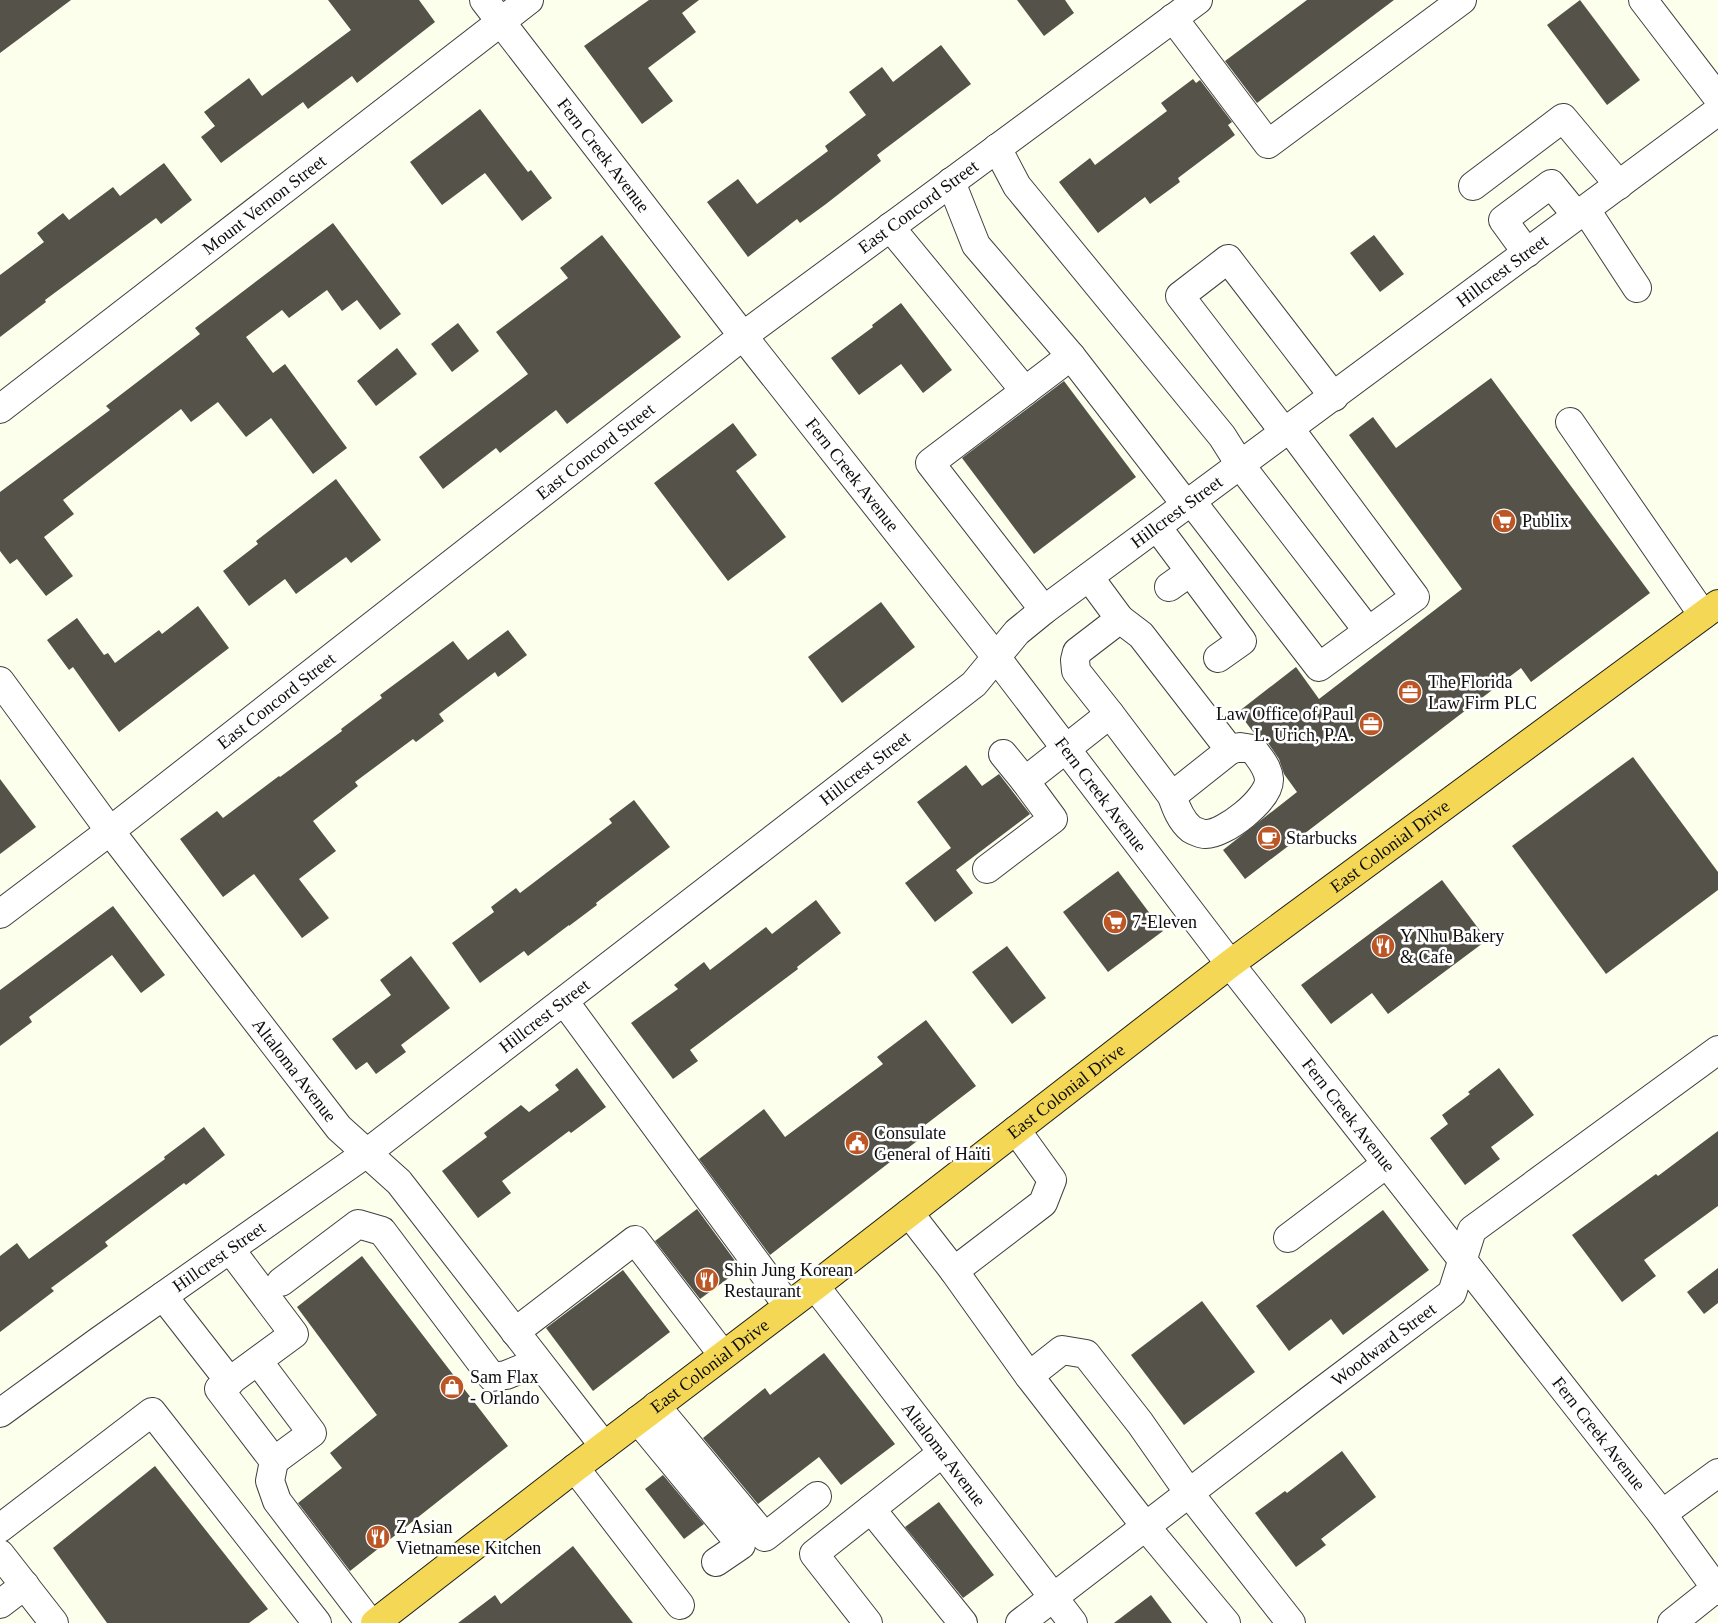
<svg xmlns="http://www.w3.org/2000/svg" width="1718" height="1623" viewBox="0 0 1718 1623" font-family="'Times New Roman',serif">
  <style>
    .building { fill: #555249 }
    .lines { fill: none; stroke-linecap: round; stroke-linejoin: round }
    .minor-casing { stroke: #404040; stroke-width: 30 }
    .highway-casing { stroke: #1e1e1e; stroke-width: 30 }
    .minor { stroke: #fff; stroke-width: 28 }
    .highway { stroke: #f4d855; stroke-width: 28 }
    .labels { text-anchor: middle; dominant-baseline: central; stroke-width: 5; stroke-linejoin: round; paint-order: stroke }
    .street-label { font-size: 18px; fill: #0d0d0d; stroke: #fff }
    .poi-label { font-size: 18px; fill: #0d0d0d; stroke: #fff; text-anchor: start }
  </style>
  <rect width="100%" height="100%" fill="#fcffec"/>
  <g class="building">
    <path d="M0,0H71L0,53Z"/>
    <path d="M328,0H419L435,22L357,83L352,76L308,109L303,102L221,163L201,137L215,126L204,112L249,78L262,96L351,30Z"/>
    <path d="M649,0H699L682,13L696,32L648,68L673,101L642,124L584,46Z"/>
    <path d="M1017,0H1065L1074,13L1044,36Z"/>
    <path d="M1307,0H1394L1257,103L1225,61Z"/>
    <path d="M1580,0L1640,80L1607,105L1547,25Z"/>
    <path d="M941,45L971,84L877,155L881,161L826,204L800,223L797,219L748,257L707,202L738,179L757,204L828,151L825,146L866,115L849,92L882,67L893,82Z"/>
    <path d="M1193,79L1196,83L1200,80L1232,122L1228,125L1235,135L1178,178L1180,182L1150,204L1145,197L1098,233L1059,182L1090,158L1095,165L1167,111L1161,103Z"/>
    <path d="M480,109L528,172L531,170L552,198L522,221L485,173L442,205L410,162Z"/>
    <path d="M164,163L192,200L161,224L156,218L45,300L46,302L0,337V275L44,242L37,233L63,213L69,220L113,187L120,196Z"/>
    <path d="M333,223L401,314L380,330L357,300L342,311L327,290L289,318L282,310L246,337L273,373L285,364L347,448L313,474L271,418L246,437L218,402L191,422L181,409L63,500L74,514L44,537L73,576L46,596L17,559L10,564L0,551V492L110,410L106,406L200,334L195,328Z"/>
    <path d="M602,235L681,337L567,424L556,410L500,453L496,448L443,489L419,457L528,374L496,332L568,278L560,268Z"/>
    <path d="M1374,235L1404,274L1380,292L1350,253Z"/>
    <path d="M901,303L952,370L923,393L901,364L859,395L831,358L873,327L872,325Z"/>
    <path d="M458,323L479,351L452,372L431,344Z"/>
    <path d="M397,348L417,374L376,406L357,381Z"/>
    <path d="M1491,378L1650,593L1531,682L1521,668L1245,879L1223,850L1297,792L1284,774L1279,759L1266,740L1261,736L1254,733L1238,712L1296,667L1319,699L1462,589L1349,435L1373,417L1396,448Z"/>
    <path d="M1064,381L1136,477L1034,554L962,458Z"/>
    <path d="M733,423L757,455L736,471L786,537L728,581L654,483Z"/>
    <path d="M336,479L381,540L351,563L346,557L296,594L285,579L249,606L223,571L258,544L256,541Z"/>
    <path d="M881,602L915,647L842,703L808,657Z"/>
    <path d="M198,606L229,648L119,732L73,667L69,670L47,640L77,618L104,655L108,653L115,663L159,630L162,634Z"/>
    <path d="M508,630L527,655L498,677L495,672L439,714L444,721L416,742L413,739L355,782L358,786L313,821L336,851L299,879L329,918L302,938L254,874L223,897L180,839L217,811L223,818L279,776L280,777L342,731L341,729L382,698L380,695L453,641L468,660Z"/>
    <path d="M1633,757L1718,872V890L1606,974L1512,846Z"/>
    <path d="M966,765L982,786L999,774L1030,814L956,870L973,893L935,922L905,883L951,848L917,802Z"/>
    <path d="M0,779L36,827L0,854Z"/>
    <path d="M634,800L670,847L596,903L597,905L569,926V925L528,956L524,951L480,983L452,943L494,912L491,907L516,888L520,893L612,823L609,819Z"/>
    <path d="M1118,871L1163,931L1108,972L1063,912Z"/>
    <path d="M1442,880L1487,940L1388,1014L1372,993L1331,1024L1301,985Z"/>
    <path d="M816,900L841,933L797,967L798,969L690,1050L698,1061L673,1079L631,1023L678,989L674,985L704,962L710,970L766,927L772,934Z"/>
    <path d="M113,906L165,975L141,993L112,955L29,1017L32,1022L0,1046V990Z"/>
    <path d="M1007,946L1046,998L1012,1024L972,972Z"/>
    <path d="M411,956L450,1008L401,1045L406,1052L376,1074L367,1062L356,1070L332,1039L391,995L380,980Z"/>
    <path d="M926,1020L976,1086L916,1132L921,1138L770,1255L699,1159L764,1109L785,1137L883,1064L877,1057Z"/>
    <path d="M577,1068L606,1107L571,1133L569,1131L502,1181L511,1193L478,1218L442,1171L487,1137L484,1133L521,1105L529,1112L559,1090L555,1085Z"/>
    <path d="M1499,1068L1534,1115L1491,1147L1500,1159L1465,1185L1430,1138L1448,1124L1442,1115L1470,1094L1468,1092Z"/>
    <path d="M204,1127L225,1155L186,1185L184,1183L105,1242L108,1246L51,1288L54,1291L0,1332V1256L17,1243L29,1259L165,1159L164,1157Z"/>
    <path d="M1718,1131V1206L1644,1260L1656,1276L1622,1302L1572,1235L1656,1174L1658,1176Z"/>
    <path d="M697,1209L741,1269L700,1299L655,1241Z"/>
    <path d="M1383,1210L1429,1270L1343,1335L1331,1319L1289,1351L1256,1306Z"/>
    <path d="M362,1256L508,1446L350,1571L298,1503L342,1468L330,1453L377,1415L297,1307Z"/>
    <path d="M1718,1268V1303L1704,1314L1687,1292Z"/>
    <path d="M623,1270L670,1332L593,1391L546,1328Z"/>
    <path d="M1202,1301L1255,1372L1184,1425L1131,1355Z"/>
    <path d="M824,1353L895,1444L841,1485L819,1457L758,1504L703,1438L765,1388L770,1395Z"/>
    <path d="M1342,1451L1376,1497L1321,1539L1326,1545L1296,1567L1255,1513L1285,1491L1287,1493Z"/>
    <path d="M155,1466L268,1609L249,1623H107L53,1548Z"/>
    <path d="M663,1475L704,1524L684,1539L645,1489Z"/>
    <path d="M939,1502L994,1575L963,1598L905,1527Z"/>
    <path d="M573,1546L633,1623H458L495,1595L501,1604Z"/>
    <path d="M1151,1595L1172,1623H1114Z"/>
  </g>
  <g class="lines">
    <g class="minor-casing">
      <g id="minor">
        <path id="s1" d="M484,0L743,336L996,657L1230,964L1662,1514L1718,1591"/>
        <path d="M1643,0L1718,98"/>
        <path d="M1173,18L1268,144L1462,0"/>
        <path d="M997,148L1017,186L1222,436L1241,466L1368,631"/>
        <path d="M951,182L976,245L1071,356L1187,506"/>
        <path d="M1473,186L1563,118L1619,185"/>
        <path d="M1586,210L1637,288"/>
        <path d="M890,227L1025,391"/>
        <path d="M1527,253L1503,220L1551,184L1577,216"/>
        <path id="s2" d="M0,409L529,0"/>
        <path d="M1570,422L1703,615"/>
        <path d="M1285,433L1180,296L1228,259L1334,397"/>
        <path d="M1192,502L1319,667L1415,597L1290,429"/>
        <path d="M1157,527L1242,641L1218,658"/>
        <path d="M1169,587L1190,572"/>
        <path d="M1044,610L930,463L1071,356"/>
        <path id="s3" d="M0,681L110,831L339,1128L399,1182L604,1446"/>
        <path d="M1110,714L1172,796L1230,750L1141,635L1120,619"/>
        <path d="M1003,754L1025,781"/>
        <path d="M1172,796C1176,808 1181,821 1191,829C1194,831 1202,834 1205,834C1224,835 1270,799 1269,779C1268,767 1260,759 1253,749L1240,747L1230,750"/>
        <path d="M987,869L1053,819L1025,781L1110,714L1076,671L1075,660L1077,652L1120,619L1089,577"/>
        <path id="s4" d="M0,914L110,831L743,336L1198,0"/>
        <path d="M564,1001L788,1306"/>
        <path d="M909,1213L954,1271L1043,1203L1052,1180L1016,1130"/>
        <path d="M1288,1238L1386,1164"/>
        <path d="M230,1249L294,1334L219,1389L274,1461L270,1481L277,1501L370,1623"/>
        <path d="M954,1271L1029,1376L1146,1527L1226,1623"/>
        <path d="M281,1282L358,1224L382,1231L492,1377L506,1375L538,1362"/>
        <path id="s5" d="M815,1286L1073,1623"/>
        <path d="M163,1296L230,1382"/>
        <path d="M515,1332L635,1240L723,1355"/>
        <path d="M258,1361L312,1433L274,1461"/>
        <path d="M1029,1376L1062,1350L1086,1354L1140,1423L1189,1493L1291,1623"/>
        <path d="M656,1406L765,1537L817,1496"/>
        <path id="s6" d="M0,1413L99,1341L368,1152L974,684L1017,632L1044,610L1718,111"/>
        <path d="M638,1420L741,1545L716,1562"/>
        <path d="M575,1468L680,1605"/>
        <path d="M871,1509L942,1453"/>
        <path d="M1662,1514L1718,1473"/>
        <path d="M0,1528L152,1412L317,1623"/>
        <path d="M0,1554L54,1623"/>
        <path d="M0,1604L25,1585"/>
        <path d="M868,1623L814,1554L871,1509L963,1623"/>
        <path id="s7" d="M1020,1623L1310,1400L1452,1293L1472,1230L1718,1050"/>
        <path d="M1672,1623L1716,1588"/>
      </g>
    </g>
    <g class="highway-casing">
      <g id="highway">
        <path id="s8" d="M375,1623L575,1468L815,1286L1230,964L1718,604"/>
      </g>
    </g>
    <use href="#minor" class="minor"/>
    <use href="#highway" class="highway"/>
  </g>
  <defs>
    <g id="supermarket-disc" transform="scale(1.25)"><circle r="9.5" fill="#bc5625" stroke="#fff"/><path d="M-6-5.5h2.5l.6 2H6L4.5 2H-2.5L-4.4-4H-6ZM-1.5 3.2a1.3 1.3 0 1 0 .1 0ZM3 3.2a1.3 1.3 0 1 0 .1 0Z" fill="#fff"/></g>
    <g id="office-disc" transform="scale(1.25)"><circle r="9.5" fill="#bc5625" stroke="#fff"/><path d="M-6-3h4V-5.5h4V-3h4V5H-6ZM-1-4.5V-3h2v-1.5ZM-6 0V1H6V0Z" fill="#fff"/></g>
    <g id="cafe-disc" transform="scale(1.25)"><circle r="9.5" fill="#bc5625" stroke="#fff"/><path d="M-5.5-4.5H6V0H3Q3 3.5 0 3.5H-2.5Q-5.5 3.5-5.5 0ZM3-3.2v2h1.7v-2ZM-6 4.5H4V6H-6Z" fill="#fff"/></g>
    <g id="restaurant-disc" transform="scale(1.25)"><circle r="9.5" fill="#bc5625" stroke="#fff"/><path d="M-5-6h1v4h1v-4h1v4h1v-4h1v5L-1.5 .5V6h-2V.5L-5-1ZM5-6V6H3V1.5H1.5Q1.5-4 5-6Z" fill="#fff"/></g>
    <g id="civic-disc" transform="scale(1.25)"><circle r="9.5" fill="#bc5625" stroke="#fff"/><path d="M-.6-6.5H3V-4.5H.6V-3L4-1V1h2V6H-6V1h2V-1L-.6-3ZM-1.2 2.5V6h2.4V2.5Z" fill="#fff"/></g>
    <g id="shop-disc" transform="scale(1.25)"><circle r="9.5" fill="#bc5625" stroke="#fff"/><path d="M-5-2.5h2.3a2.7 3.5 0 0 1 5.4 0H5L5.5 6h-11ZM-1.5-2.5h3a1.5 2.3 0 0 0-3 0Z" fill="#fff"/></g>
  </defs>
  <g fill-rule="evenodd">
    <use href="#supermarket-disc" x="1504" y="521"/>
    <use href="#office-disc" x="1410" y="692"/>
    <use href="#office-disc" x="1371" y="724"/>
    <use href="#cafe-disc" x="1269" y="838"/>
    <use href="#supermarket-disc" x="1115" y="922"/>
    <use href="#restaurant-disc" x="1383" y="946"/>
    <use href="#civic-disc" x="857" y="1143"/>
    <use href="#restaurant-disc" x="707" y="1280"/>
    <use href="#shop-disc" x="452" y="1387"/>
    <use href="#restaurant-disc" x="378" y="1537"/>
  </g>
  <g class="labels">
    <g class="street-label">
      <text stroke="none"><textPath href="#s1" startOffset="196">Fern Creek Avenue</textPath></text>
      <text stroke="none"><textPath href="#s2" startOffset="334">Mount Vernon Street</textPath></text>
      <text stroke="none"><textPath href="#s4" startOffset="1159">East Concord Street</textPath></text>
      <text stroke="none"><textPath href="#s6" startOffset="1889">Hillcrest Street</textPath></text>
      <text stroke="none"><textPath href="#s4" startOffset="754">East Concord Street</textPath></text>
      <text stroke="none"><textPath href="#s1" startOffset="601">Fern Creek Avenue</textPath></text>
      <text stroke="none"><textPath href="#s6" startOffset="1484">Hillcrest Street</textPath></text>
      <text stroke="none"><textPath href="#s4" startOffset="349">East Concord Street</textPath></text>
      <text stroke="none"><textPath href="#s6" startOffset="1079">Hillcrest Street</textPath></text>
      <text stroke="none"><textPath href="#s1" startOffset="1006">Fern Creek Avenue</textPath></text>
      <text stroke="none"><textPath href="#s8" startOffset="1278">East Colonial Drive</textPath></text>
      <text stroke="none"><textPath href="#s6" startOffset="674">Hillcrest Street</textPath></text>
      <text stroke="none"><textPath href="#s3" startOffset="488">Altaloma Avenue</textPath></text>
      <text stroke="none"><textPath href="#s8" startOffset="872">East Colonial Drive</textPath></text>
      <text stroke="none"><textPath href="#s1" startOffset="1411">Fern Creek Avenue</textPath></text>
      <text stroke="none"><textPath href="#s6" startOffset="269">Hillcrest Street</textPath></text>
      <text stroke="none"><textPath href="#s7" startOffset="458">Woodward Street</textPath></text>
      <text stroke="none"><textPath href="#s8" startOffset="422">East Colonial Drive</textPath></text>
      <text stroke="none"><textPath href="#s1" startOffset="1816">Fern Creek Avenue</textPath></text>
      <text stroke="none"><textPath href="#s5" startOffset="212">Altaloma Avenue</textPath></text>
    </g>
    <g class="poi-label">
      <text x="1522" y="521">Publix</text>
      <text x="1428" y="682">The Florida<tspan x="1428" dy="21">Law Firm PLC</tspan></text>
      <text x="1354" y="714" text-anchor="end">Law Office of Paul<tspan x="1354" dy="21">L. Urich, P.A.</tspan></text>
      <text x="1286" y="838">Starbucks</text>
      <text x="1132" y="922">7-Eleven</text>
      <text x="1400" y="936">Y Nhu Bakery<tspan x="1400" dy="21">&amp; Cafe</tspan></text>
      <text x="874" y="1133">Consulate<tspan x="874" dy="21">General of Haïti</tspan></text>
      <text x="724" y="1270">Shin Jung Korean<tspan x="724" dy="21">Restaurant</tspan></text>
      <text x="470" y="1377">Sam Flax<tspan x="470" dy="21">- Orlando</tspan></text>
      <text x="396" y="1527">Z Asian<tspan x="396" dy="21">Vietnamese Kitchen</tspan></text>
    </g>
  </g>
</svg>
